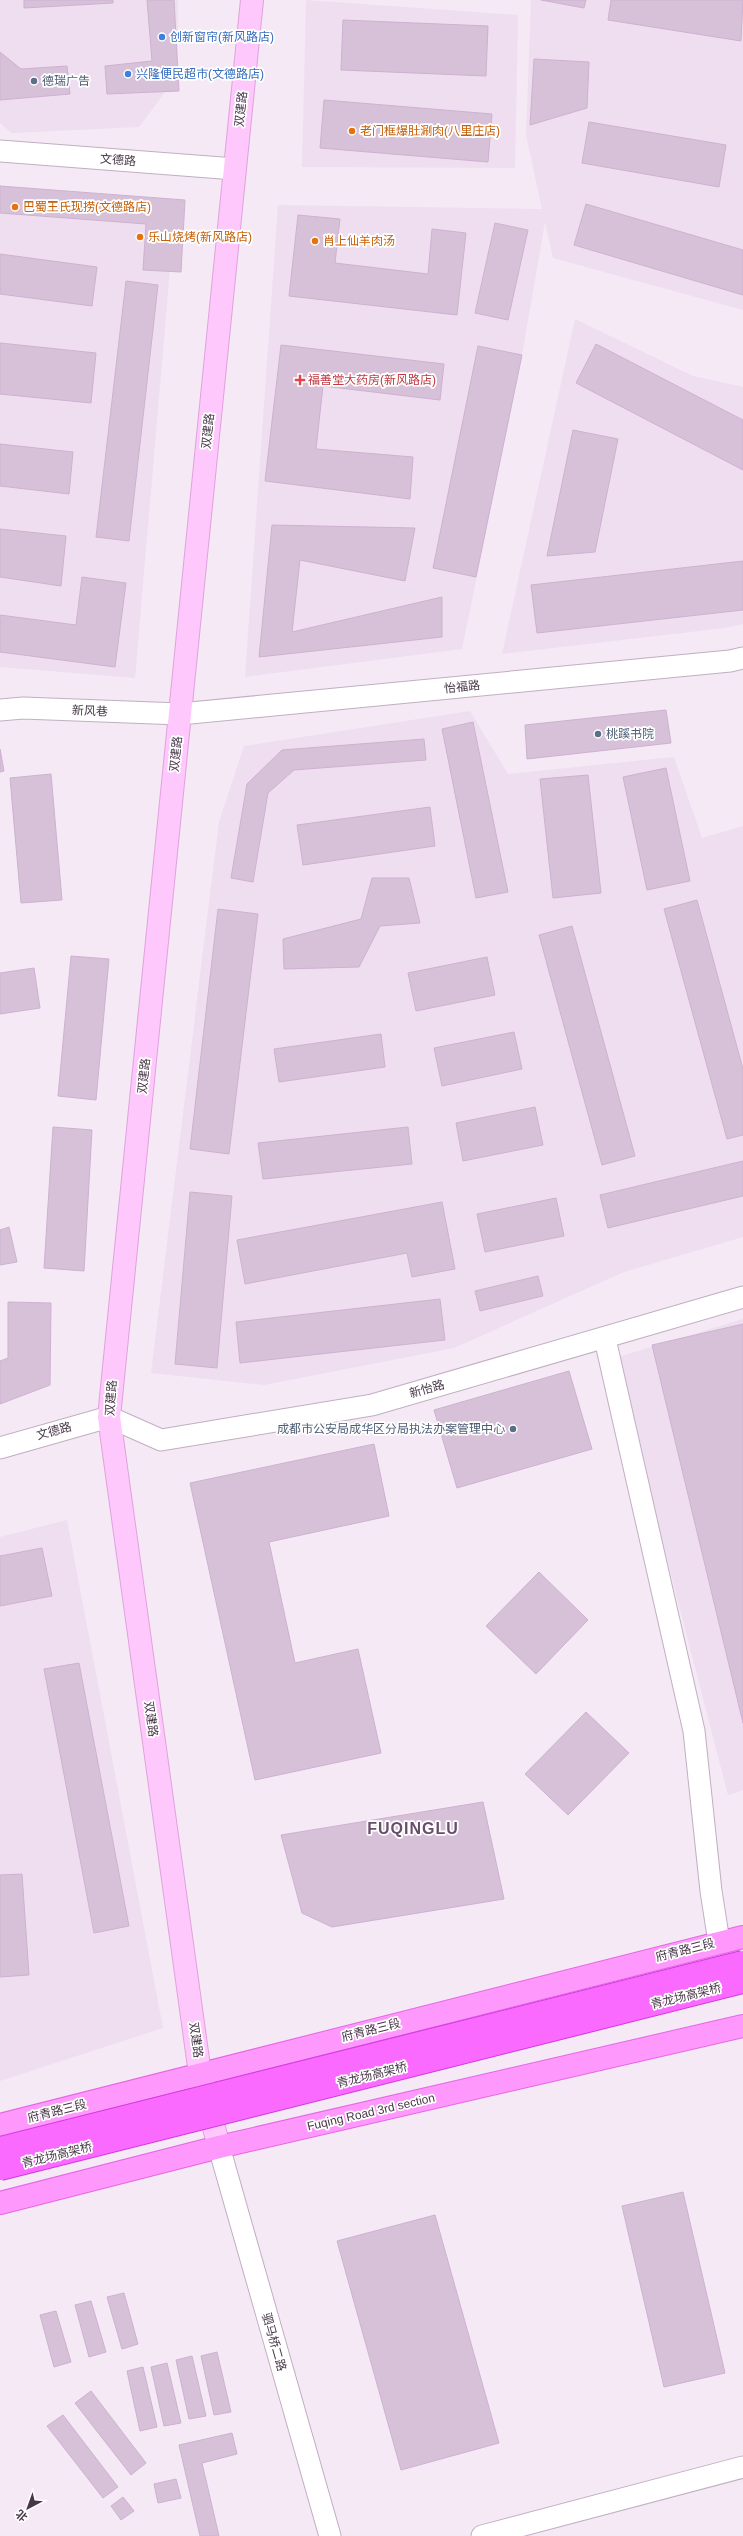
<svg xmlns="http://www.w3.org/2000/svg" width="743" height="2536" viewBox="0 0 743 2536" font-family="Arial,'Noto Sans SC',sans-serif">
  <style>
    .residential { fill: #efdeef }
    .building { fill: #d7c1d9; stroke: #ceb1d1 }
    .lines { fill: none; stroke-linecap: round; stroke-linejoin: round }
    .street-casing { stroke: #c2aec3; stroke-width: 23 }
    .secondary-casing { stroke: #e1a1de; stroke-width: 24 }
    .primary-casing { stroke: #e566e5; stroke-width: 24 }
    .street { stroke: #fff; stroke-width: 21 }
    .secondary { stroke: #ffc8fc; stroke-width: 22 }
    .primary { stroke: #ff98fd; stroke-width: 22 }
    .highway-bridge-casing { stroke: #d338df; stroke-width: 24; stroke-linecap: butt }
    .highway-bridge { stroke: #fa6afe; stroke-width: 22 }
    .shop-dot { fill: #3f7fe0; stroke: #fff; stroke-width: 1.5 }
    .service-dot { fill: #5c6f8a; stroke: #fff; stroke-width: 1.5 }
    .food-dot { fill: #e8710a; stroke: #fff; stroke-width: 1.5 }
    .health-dot { fill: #e0444e; stroke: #fff; stroke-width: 1.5 }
    .labels { text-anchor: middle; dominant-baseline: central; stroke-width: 3.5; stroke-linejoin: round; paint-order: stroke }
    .shop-label { font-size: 12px; fill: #366cbe; stroke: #fff; text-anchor: start }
    .service-label { font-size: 12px; fill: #4e5e75; stroke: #fff; text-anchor: start }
    .street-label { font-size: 12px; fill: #473748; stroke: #fff }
    .food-label { font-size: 12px; fill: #c56008; stroke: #fff; text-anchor: start }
    .health-label { font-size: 12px; fill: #be3a42; stroke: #fff; text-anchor: start }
    .district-label { font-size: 16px; font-weight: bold; letter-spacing: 1px; fill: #684e6b; stroke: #fff }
  </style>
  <rect width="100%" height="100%" fill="#f4e9f4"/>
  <g class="residential">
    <path d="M0,0H178L177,76L139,127L12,133L0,123Z"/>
    <path d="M306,0L518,15L515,168L302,167Z"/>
    <path d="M531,0H743V310L553,258L545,222L522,355L462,649L245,677L278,205L542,209L526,135Z"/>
    <path d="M0,190L175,210L135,678L0,667Z"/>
    <path d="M575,319L693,376L743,387V624L725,628L502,654Z"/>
    <path d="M470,711L508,774L674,757L702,838L743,826V1237L624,1272L454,1348L264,1385L151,1373L219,822L244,746Z"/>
    <path d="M743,1319V1790L728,1795L615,1358Z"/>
    <path d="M67,1520L163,2028L0,2081V1537Z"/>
  </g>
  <g class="building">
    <path d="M24,0H113V3L24,8Z"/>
    <path d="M147,0H174L179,91L107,94L105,66L152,61Z"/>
    <path d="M541,0H586L584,8Z"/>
    <path d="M611,0H743L741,41L608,20Z"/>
    <path d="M343,20L488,26L486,76L341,70Z"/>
    <path d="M0,52L21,69L67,66L70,94L0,100Z"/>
    <path d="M534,59L589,62L587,108L530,125Z"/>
    <path d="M324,100L492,114L488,162L320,148Z"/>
    <path d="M589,122L726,145L719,187L582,163Z"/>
    <path d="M0,186L185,200L181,272L143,270L146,224L0,213Z"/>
    <path d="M586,204L743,250V295L574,245Z"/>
    <path d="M298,215L340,219L335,263L428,274L432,229L466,233L457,315L289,296Z"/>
    <path d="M495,223L528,230L508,320L475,313Z"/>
    <path d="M0,254L97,267L92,306L0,294Z"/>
    <path d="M126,281L158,285L129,541L96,537Z"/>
    <path d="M0,343L96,353L91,403L0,394Z"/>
    <path d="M596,344L743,420V470L576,383Z"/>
    <path d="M281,345L444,364L440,400L323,386L316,449L413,457L410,499L265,481Z"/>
    <path d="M478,346L522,355L476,577L433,568Z"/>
    <path d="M573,430L618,439L595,552L547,556Z"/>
    <path d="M0,444L73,452L69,494L0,486Z"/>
    <path d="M272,525L415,528L405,581L300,560L292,632L442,597V637L259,657Z"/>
    <path d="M0,529L66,536L61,586L0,577Z"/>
    <path d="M743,561V610L537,633L531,585Z"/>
    <path d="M82,577L126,583L115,667L0,652V615L76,625Z"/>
    <path d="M666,710L671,743L527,759L525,725Z"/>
    <path d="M473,722L508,892L476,898L442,729Z"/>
    <path d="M424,739L426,760L294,770L268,793L253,882L231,878L247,784L282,750Z"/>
    <path d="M0,749L4,771L0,772Z"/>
    <path d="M666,768L690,881L647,890L623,777Z"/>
    <path d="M51,774L62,900L21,903L10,778Z"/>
    <path d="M588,775L601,893L553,898L540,779Z"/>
    <path d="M430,807L435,846L303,865L297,825Z"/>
    <path d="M372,878H409L420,923L380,926L359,967L284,969L283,939L361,919Z"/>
    <path d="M697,900L743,1069V1135L727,1139L664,909Z"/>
    <path d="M218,909L258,914L229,1154L190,1149Z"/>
    <path d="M572,926L635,1156L602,1165L539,935Z"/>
    <path d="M71,956L109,959L96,1100L58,1096Z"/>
    <path d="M487,957L495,995L416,1011L408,973Z"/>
    <path d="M34,968L40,1008L0,1014V973Z"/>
    <path d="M514,1032L522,1069L442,1086L434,1048Z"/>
    <path d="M381,1034L385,1067L279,1082L274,1049Z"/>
    <path d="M535,1107L543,1145L463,1161L456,1123Z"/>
    <path d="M53,1127L92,1130L84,1271L44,1268Z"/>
    <path d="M408,1127L412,1164L263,1179L258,1143Z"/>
    <path d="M743,1161V1196L608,1228L600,1195Z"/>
    <path d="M190,1192L232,1196L217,1368L175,1364Z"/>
    <path d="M556,1198L564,1236L485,1252L477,1214Z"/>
    <path d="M442,1202L455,1269L412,1277L407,1253L245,1284L237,1240Z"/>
    <path d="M9,1227L17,1262L0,1265V1230Z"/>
    <path d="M538,1276L543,1296L480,1311L475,1291Z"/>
    <path d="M440,1299L445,1340L240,1363L236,1322Z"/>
    <path d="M8,1302L51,1303L50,1385L0,1404V1361L8,1358Z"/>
    <path d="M743,1324V1723L652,1345Z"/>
    <path d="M569,1371L592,1449L457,1488L434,1410Z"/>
    <path d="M374,1444L389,1516L269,1542L295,1663L358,1649L381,1753L255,1780L190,1483Z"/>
    <path d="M42,1548L52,1596L0,1606V1556Z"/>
    <path d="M539,1572L588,1620L536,1674L486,1626Z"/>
    <path d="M79,1663L129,1926L94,1933L44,1669Z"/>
    <path d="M586,1712L629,1753L568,1815L525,1774Z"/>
    <path d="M483,1802L504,1899L332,1927L302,1913L281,1835Z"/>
    <path d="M22,1874L29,1975L0,1977V1875Z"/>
    <path d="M683,2192L725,2373L664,2387L622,2206Z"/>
    <path d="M435,2215L499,2443L401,2470L337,2241Z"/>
    <path d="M124,2293L138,2344L122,2349L107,2297Z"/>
    <path d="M91,2301L106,2352L89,2357L75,2305Z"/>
    <path d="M56,2311L71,2362L54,2367L40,2315Z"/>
    <path d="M217,2352L231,2412L214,2415L201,2356Z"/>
    <path d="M192,2356L206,2416L189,2419L176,2360Z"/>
    <path d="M167,2363L181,2423L164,2426L151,2367Z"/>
    <path d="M143,2367L157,2427L140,2431L127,2371Z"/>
    <path d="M91,2391L146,2463L131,2475L75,2403Z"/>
    <path d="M63,2415L118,2487L103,2498L47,2426Z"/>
    <path d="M232,2433L237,2454L202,2463L219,2536H200L179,2445Z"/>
    <path d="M176,2479L181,2498L158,2503L154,2484Z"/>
    <path d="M123,2497L134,2511L121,2520L111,2506Z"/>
  </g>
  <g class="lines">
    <g class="street-casing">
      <g id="street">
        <path d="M0,151L235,169"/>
        <path d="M0,710L23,708L180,714L730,661L743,658"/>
        <path d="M605,1339L694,1731L711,1891L719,1942"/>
        <path d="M0,1448L109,1417L161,1440L372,1405L743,1297"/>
        <path d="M219,2147L330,2536"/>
        <path d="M482,2536L743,2467"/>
      </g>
    </g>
    <g class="secondary-casing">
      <path id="secondary" d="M219,2147L200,2074L109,1417L252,0"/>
    </g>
    <g class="primary-casing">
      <g id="primary">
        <path d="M0,2125L743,1937"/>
        <path d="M0,2203L219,2147L743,2026"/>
      </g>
    </g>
    <use href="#street" class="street"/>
    <use href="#secondary" class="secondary"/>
    <use href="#primary" class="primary"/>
    <g class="highway-bridge-casing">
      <g id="highway-bridge">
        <path d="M0,2148L743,1962"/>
        <path d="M0,2169L743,1982"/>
      </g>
    </g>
    <use href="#highway-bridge" class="highway-bridge"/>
  </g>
  <g class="shop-dot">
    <circle cx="162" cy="37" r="4"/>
    <circle cx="128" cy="74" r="4"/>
  </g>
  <g class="service-dot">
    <circle cx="34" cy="81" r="4"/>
    <circle cx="598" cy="734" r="4"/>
    <circle cx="513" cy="1429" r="4"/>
  </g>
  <g class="food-dot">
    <circle cx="352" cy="131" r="4"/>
    <circle cx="15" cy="207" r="4"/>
    <circle cx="140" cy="237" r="4"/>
    <circle cx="315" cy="241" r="4"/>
  </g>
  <path class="health-dot" d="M298 374h4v4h4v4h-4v4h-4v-4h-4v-4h4z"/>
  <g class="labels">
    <g class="shop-label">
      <text x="170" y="37">创新窗帘(新风路店)</text>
      <text x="136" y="74">兴隆便民超市(文德路店)</text>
    </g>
    <g class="service-label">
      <text x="42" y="81">德瑞广告</text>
      <text x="606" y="734">桃蹊书院</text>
      <text x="505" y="1429" text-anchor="end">成都市公安局成华区分局执法办案管理中心</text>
    </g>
    <g class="street-label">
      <text transform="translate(241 109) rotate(-84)">双建路</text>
      <text transform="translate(118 160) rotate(4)">文德路</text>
      <text transform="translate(208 431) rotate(-84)">双建路</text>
      <text transform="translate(462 687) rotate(-6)">怡福路</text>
      <text transform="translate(90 711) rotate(2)">新风巷</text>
      <text transform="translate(176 754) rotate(-84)">双建路</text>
      <text transform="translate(144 1076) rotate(-84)">双建路</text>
      <text transform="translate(427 1389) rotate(-16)">新怡路</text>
      <text transform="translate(111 1398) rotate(-86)">双建路</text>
      <text transform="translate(54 1431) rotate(-15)">文德路</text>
      <text transform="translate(151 1719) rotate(82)">双建路</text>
      <text transform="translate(685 1950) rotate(-14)">府青路三段</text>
      <text transform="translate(686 1996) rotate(-14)">青龙场高架桥</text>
      <text transform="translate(371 2030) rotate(-14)">府青路三段</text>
      <text transform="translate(196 2040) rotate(82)">双建路</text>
      <text transform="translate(372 2075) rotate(-14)">青龙场高架桥</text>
      <text transform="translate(57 2111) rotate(-14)">府青路三段</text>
      <text transform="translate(371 2112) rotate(-13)">Fuqing Road 3rd section</text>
      <text transform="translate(57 2155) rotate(-14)">青龙场高架桥</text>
      <text transform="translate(274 2342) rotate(74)">驷马桥二路</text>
    </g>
    <g class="food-label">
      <text x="360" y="131">老门框爆肚涮肉(八里庄店)</text>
      <text x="23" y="207">巴蜀王氏现捞(文德路店)</text>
      <text x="148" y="237">乐山烧烤(新风路店)</text>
      <text x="323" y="241">肖上仙羊肉汤</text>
    </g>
    <g class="health-label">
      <text x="308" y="380">福善堂大药房(新风路店)</text>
    </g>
    <g class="district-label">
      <text x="413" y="1828">FUQINGLU</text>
    </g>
  </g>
  <g transform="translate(28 2508) rotate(221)" stroke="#ffffff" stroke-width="3" paint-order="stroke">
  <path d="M0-3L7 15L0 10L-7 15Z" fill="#473748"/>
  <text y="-6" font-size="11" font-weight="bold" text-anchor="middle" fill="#473748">北</text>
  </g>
</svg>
